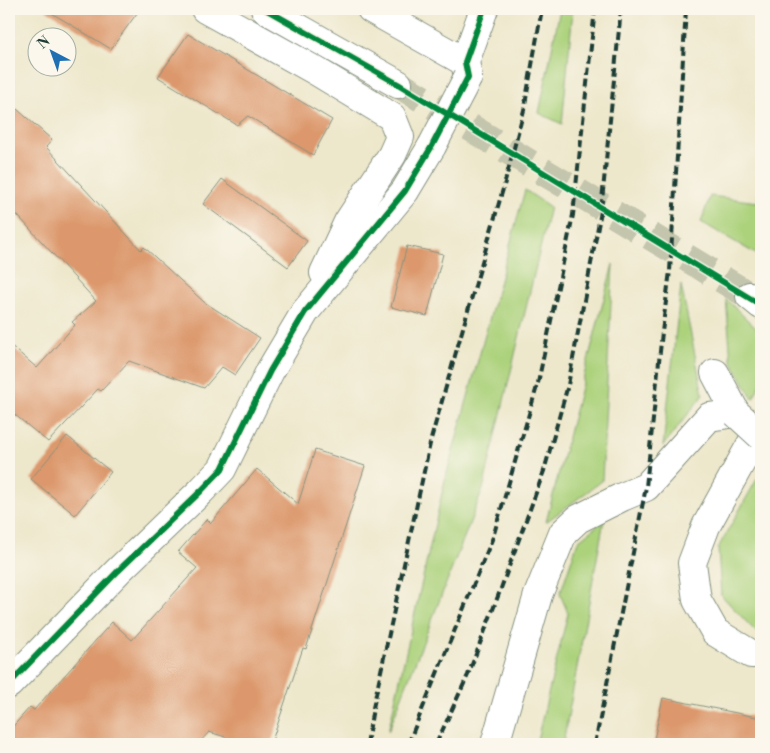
<svg xmlns="http://www.w3.org/2000/svg" width="770" height="753" viewBox="0 0 770 753" font-family="'Libre Bodoni',serif">
  <style>
    .green { fill: #acd27c; stroke: #668858 }
    .building { fill: #dc986c }
    .lines { fill: none; stroke-linecap: round; stroke-linejoin: round }
    .minor-tunnel { stroke: #c4c5ad; stroke-width: 28; stroke-dasharray: 28 14; stroke-linecap: butt }
    .minor-casing { stroke: #869280; stroke-width: 30 }
    .minor { stroke: #fff; stroke-width: 28 }
    .rail { stroke: #1f3d34; stroke-width: 4; stroke-dasharray: 8 4; stroke-linecap: butt }
    .minor-bridge-casing { stroke: #869280; stroke-width: 30; stroke-linecap: butt }
    .minor-bridge { stroke: #fff; stroke-width: 28 }
    .cycleway-casing { stroke: #fbf7ec; stroke-width: 9 }
    .cycleway { stroke: #00873e; stroke-width: 6 }
  </style>
  <rect width="100%" height="100%" fill="#fbf7ec"/>
  <filter id="ink" filterUnits="userSpaceOnUse"><feTurbulence type="fractalNoise" baseFrequency=".02" numOctaves="2"/><feDisplacementMap in="SourceGraphic" scale="10" xChannelSelector="R" yChannelSelector="G"/><feConvolveMatrix kernelMatrix="1 2 1 2 8 2 1 2 1" color-interpolation-filters="sRGB"/></filter>
  <filter id="wash" filterUnits="userSpaceOnUse"><feTurbulence type="fractalNoise" baseFrequency=".0096" numOctaves="4" result="noise"/><feDisplacementMap in="SourceGraphic" scale="20" xChannelSelector="R" yChannelSelector="G"/><feGaussianBlur stdDeviation="1.12" result="paint"/><feColorMatrix in="noise" values="0 0 0 0 0 0 0 0 0 0 0 0 0 0 0 0 0 1.4 0 .05"/><feComposite in="paint" operator="in"/></filter>
  <g filter="url(#wash)">
    <rect width="100%" height="100%" fill="#ede7cb"/>
    <g class="green">
      <path d="M560,9H573L562,124L539,113Z"/>
      <path d="M761,147V257L701,222L710,196L758,202Z"/>
      <path d="M525,190L550,207L483,489L388,732L445,480Z"/>
      <path d="M613,264L602,481L546,522Z"/>
      <path d="M681,285L703,395L663,446Z"/>
      <path d="M726,299L761,333V383L753,399L731,360Z"/>
      <path d="M761,472V631L756,632L721,595L718,548Z"/>
      <path d="M604,520L563,744H536L568,613L560,594L578,541Z"/>
    </g>
    <g id="blocks">
      <g class="building">
        <path d="M45,9H140L111,49Z"/>
        <path d="M188,34L332,120L313,155L248,116L237,125L158,77Z"/>
        <path d="M9,102L52,140L46,147L141,250L144,247L204,302L260,338L235,375L222,367L204,388L129,361L101,391L98,389L48,442L9,410V344L37,368L75,325L72,322L96,301L9,206Z"/>
        <path d="M222,179L307,241L288,267L203,204Z"/>
        <path d="M407,246L443,254L427,316L391,307Z"/>
        <path d="M67,436L111,472L75,515L31,479Z"/>
        <path d="M315,450L365,466L306,649L303,648L271,744H249L209,732L198,744H9V731L30,707L34,710L112,622L132,640L197,568L178,552L207,519L211,523L257,469L298,504Z"/>
        <path d="M663,698L761,718V744H653Z"/>
      </g>
    </g>
  </g>
  <g filter="url(#ink)">
    <use href="#blocks" fill-opacity="0" stroke="#869280" stroke-width="1"/>
    <g class="lines">
      <path class="minor-tunnel" d="M398,84L750,296"/>
      <g class="minor-casing">
        <g id="minor">
          <path d="M205,9L316,71L392,117L400,137L392,155L348,222L324,273"/>
          <path d="M265,9L398,84"/>
          <path d="M371,9L465,62"/>
          <path d="M468,77L465,62L484,9"/>
          <path d="M750,296L761,305"/>
          <path d="M761,426L706,526L692,563L697,600L715,632L751,654H761"/>
          <path d="M9,684L118,571L201,491L222,469L270,371L305,312L405,191L432,146"/>
          <path d="M495,744L538,595L563,533L578,519L622,497L646,487L709,417L736,413L715,373"/>
        </g>
      </g>
      <use href="#minor" class="minor"/>
      <g class="rail">
        <path d="M367,744L373,708L431,439L505,182L524,110L542,9"/>
        <path d="M408,744L493,537L538,383L573,215L595,9"/>
        <path d="M436,744L468,675L500,591L544,471L568,385L601,211L621,9"/>
        <path d="M595,744L646,487L662,332L670,271L686,9"/>
      </g>
      <g class="minor-bridge-casing">
        <g id="minor-bridge">
          <path d="M432,146L468,77"/>
          <path d="M736,413L761,436"/>
        </g>
      </g>
      <use href="#minor-bridge" class="minor-bridge"/>
      <g class="cycleway-casing">
        <g id="cycleway">
          <path d="M265,9L398,84L761,305"/>
          <path d="M9,684L118,571L201,491L222,469L270,371L305,312L405,191L432,146L468,77L465,62L484,9"/>
        </g>
      </g>
      <use href="#cycleway" class="cycleway"/>
    </g>
  </g>
  <rect width="770" height="753" fill="none" stroke="#fbf7ec" stroke-width="30"/>
  <g transform="translate(52 52) rotate(319)"><circle r="24" fill="#fbf7ec" stroke="#a3ada2"/>
  <path d="M0-4L9 19L0 12L-9 19Z" fill="#1f6fb2"/>
  <text y="-8" font-size="14" font-weight="bold" text-anchor="middle" fill="#1f3d34">N</text>
  </g>
</svg>
